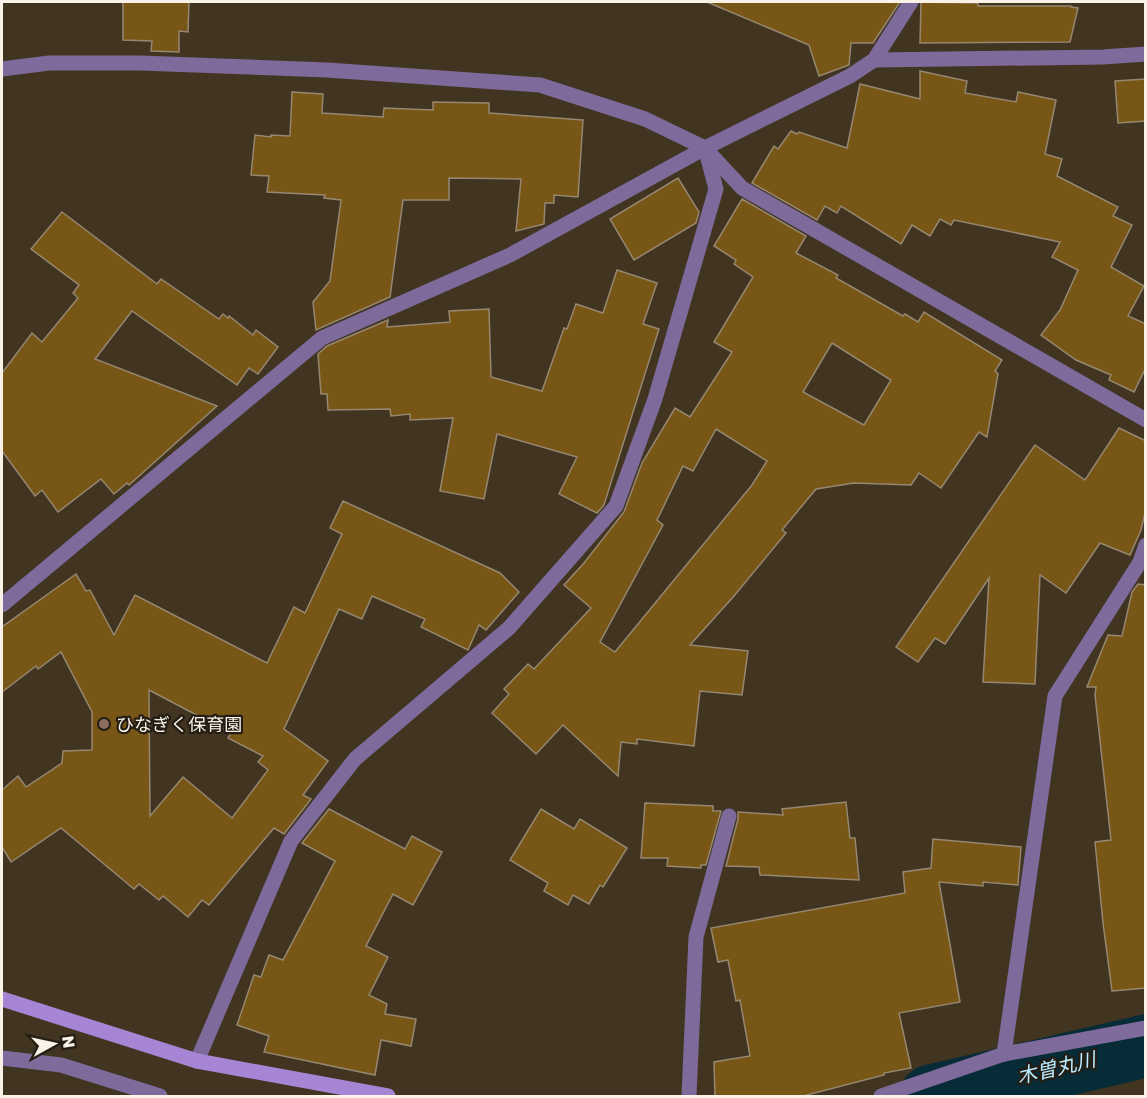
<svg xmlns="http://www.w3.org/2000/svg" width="1147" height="1098" viewBox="0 0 1147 1098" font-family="'Golos Text','Noto Sans JP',sans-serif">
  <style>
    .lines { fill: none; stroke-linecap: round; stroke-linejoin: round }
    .river { stroke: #072b37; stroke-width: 63 }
    .building { fill: #785615; stroke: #968771; stroke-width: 1.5; fill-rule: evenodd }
    .street { stroke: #7e6a9b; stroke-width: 15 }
    .secondary { stroke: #a686d4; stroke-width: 15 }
    .education-dot { fill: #8d6e63; stroke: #231d14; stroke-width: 2 }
    .labels { text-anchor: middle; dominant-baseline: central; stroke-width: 4.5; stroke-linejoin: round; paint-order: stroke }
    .poi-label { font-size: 18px; fill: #faf2e6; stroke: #231d14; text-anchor: start }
    .water-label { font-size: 20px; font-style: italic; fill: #b9eafe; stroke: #231d14 }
  </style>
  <rect width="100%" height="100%" fill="#413521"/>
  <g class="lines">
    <path class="river" d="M931,1096L1146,1046"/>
  </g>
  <g class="building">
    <path d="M124,2H189L188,32L179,31V52L151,51L152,41L123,40V3Z"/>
    <path d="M707,2H900L873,43H851L849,65L819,76L809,45Z"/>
    <path d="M921,2L978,3V6H1071V7L1078,8L1070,42L920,43Z"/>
    <path d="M920,71L967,81L965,93L1016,102L1018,92L1056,100L1045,154L1062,159L1057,176L1118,207L1113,216L1132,225L1111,267L1144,286L1128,316L1146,324V367L1134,392L1109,380L1111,375L1076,360L1041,335L1060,310L1078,270L1052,257L1060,242L954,220L951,225L940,219L930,236L912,225L901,244L841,206L837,213L825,206L817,220L752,183L774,146L778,149L791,131L797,134L799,132L847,148L860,84L920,99Z"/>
    <path d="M1146,79V121L1118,123L1115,81Z"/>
    <path d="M292,92L323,94L322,113L383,117L384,108L433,110V102L489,103V113L583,120L578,197L554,195V203H545L544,224L516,231L521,179L449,178V200H403L390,297L316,330L313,302L330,281L341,200L324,198L325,195L267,192L269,176L251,175L255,135L271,137V135L290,136Z"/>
    <path d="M678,178L699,212L696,223L634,260L610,219Z"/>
    <path d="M742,199L806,236L796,253L838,275L836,278L903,316L905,314L918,322L924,312L1002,360L995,371L998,374L987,437L979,432L941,488L919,473L911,485L854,483L816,489L782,530L786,533L734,596L690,645L748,651L742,695L700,691L694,746L637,739V744L621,742L618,776L563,725L536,754L492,713L509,694L504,689L528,664L534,669L591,608L564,585L584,563L624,512L642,463L675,408L690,417L732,352L714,342L753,277L734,264L736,260L714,246ZM832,343L891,380L864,425L803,392ZM716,429L767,461L752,485L615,652L600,642L663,525L657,520L683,466L693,471Z"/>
    <path d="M62,212L157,284L161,279L219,319L223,314L228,318L229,316L253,335L256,330L278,347L258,374L249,368L237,385L132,311L95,359L217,406L129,485L127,483L114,494L101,479L58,512L42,490L35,496L2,451V373L32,333L42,342L78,298L73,293L79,285L31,249Z"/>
    <path d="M617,270L657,283L643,324L659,329L604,505L597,513L559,494L577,457L497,434L484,499L440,491L453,418L410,420V414L391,416L390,409L328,410L327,394H321L318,354L327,346L388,320L387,327L450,322L449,311L489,309L491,377L542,391L564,328L567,329L576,304L603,313Z"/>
    <path d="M1119,428L1146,441V509L1141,530L1130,555L1100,543L1066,593L1040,575L1035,684L983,682L989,578L945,644L935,638L918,662L896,647L1035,445L1085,480Z"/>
    <path d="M343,501L500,573L519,592L486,630L479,625L468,650L421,627L425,619L372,596L362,619L339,609L284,729L328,761L303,795L311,799L284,834L274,828L209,905L202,900L188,917L163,896L159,900L139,884L134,889L61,828L11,862L2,847V790L18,776L26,787L62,763L63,751L92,750V712L61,652L38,669L36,666L2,692V627L76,574L86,591L90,590L114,635L135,595L267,663L294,607L305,613L342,534L330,528ZM149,690L231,733L228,738L263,756L258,762L268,770L232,818L183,777L150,816Z"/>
    <path d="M1138,584L1146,585V988L1112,991L1103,923L1095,842L1111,840L1095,695L1096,687H1087L1108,635L1122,636L1132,592Z"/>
    <path d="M846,802L850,838H855L859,880L760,875L759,867L726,866L738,819V812L783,815L782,809Z"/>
    <path d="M645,803L713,806V811H721L706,865H701V868L667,866L668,858H641Z"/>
    <path d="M329,809L405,849L412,836L442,852L413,905L393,894L366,946L388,957L369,995L387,1004L385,1014L416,1019L411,1046L381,1040L375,1075L264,1052L269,1036L237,1025L254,975L261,977L269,955L283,960L335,861L302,843Z"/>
    <path d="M541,809L574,829L580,819L627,848L603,887L600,885L589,904L573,895L568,905L544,891L548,883L510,860Z"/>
    <path d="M933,839L1021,847L1018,884V885L983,882V886L939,882L960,1002L899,1013L911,1068L884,1073V1075L803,1096H715L714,1062L750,1056L740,1000L736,1001L728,960L718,962L711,928L905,893L903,872L931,868Z"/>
  </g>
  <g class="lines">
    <g class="street">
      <path d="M874,60L1103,57L1146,54"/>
      <path d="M2,69L49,63H140L327,70L540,85L645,119L705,148L742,188L1146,420"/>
      <path d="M2,605L322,338L510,255L705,148L850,76L874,60L911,2"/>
      <path d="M1004,1054L1055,696L1140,562L1146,545"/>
      <path d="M2,1058L61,1065L160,1096"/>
      <path d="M197,1061L291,841L355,759L509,628L616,506L655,399L716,189L706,151"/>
      <path d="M689,1096L696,937L729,816"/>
      <path d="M881,1096L1004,1054L1146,1028"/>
    </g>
    <path class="secondary" d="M2,999L197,1061L388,1096"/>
  </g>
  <circle class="education-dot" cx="104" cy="724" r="6"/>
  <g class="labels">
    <g class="poi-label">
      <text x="116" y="724">ひなぎく保育園</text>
    </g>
    <g class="water-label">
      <text transform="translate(1056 1067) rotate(-13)">木曽丸川</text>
    </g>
  </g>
  <rect width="1147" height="1098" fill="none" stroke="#faf2e6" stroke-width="6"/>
  <g transform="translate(54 1044) rotate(82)" stroke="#231d14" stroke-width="4.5" paint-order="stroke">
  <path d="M0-4.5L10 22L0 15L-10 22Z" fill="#faf2e6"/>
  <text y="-9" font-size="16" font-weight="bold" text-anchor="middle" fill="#faf2e6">N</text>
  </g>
</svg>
